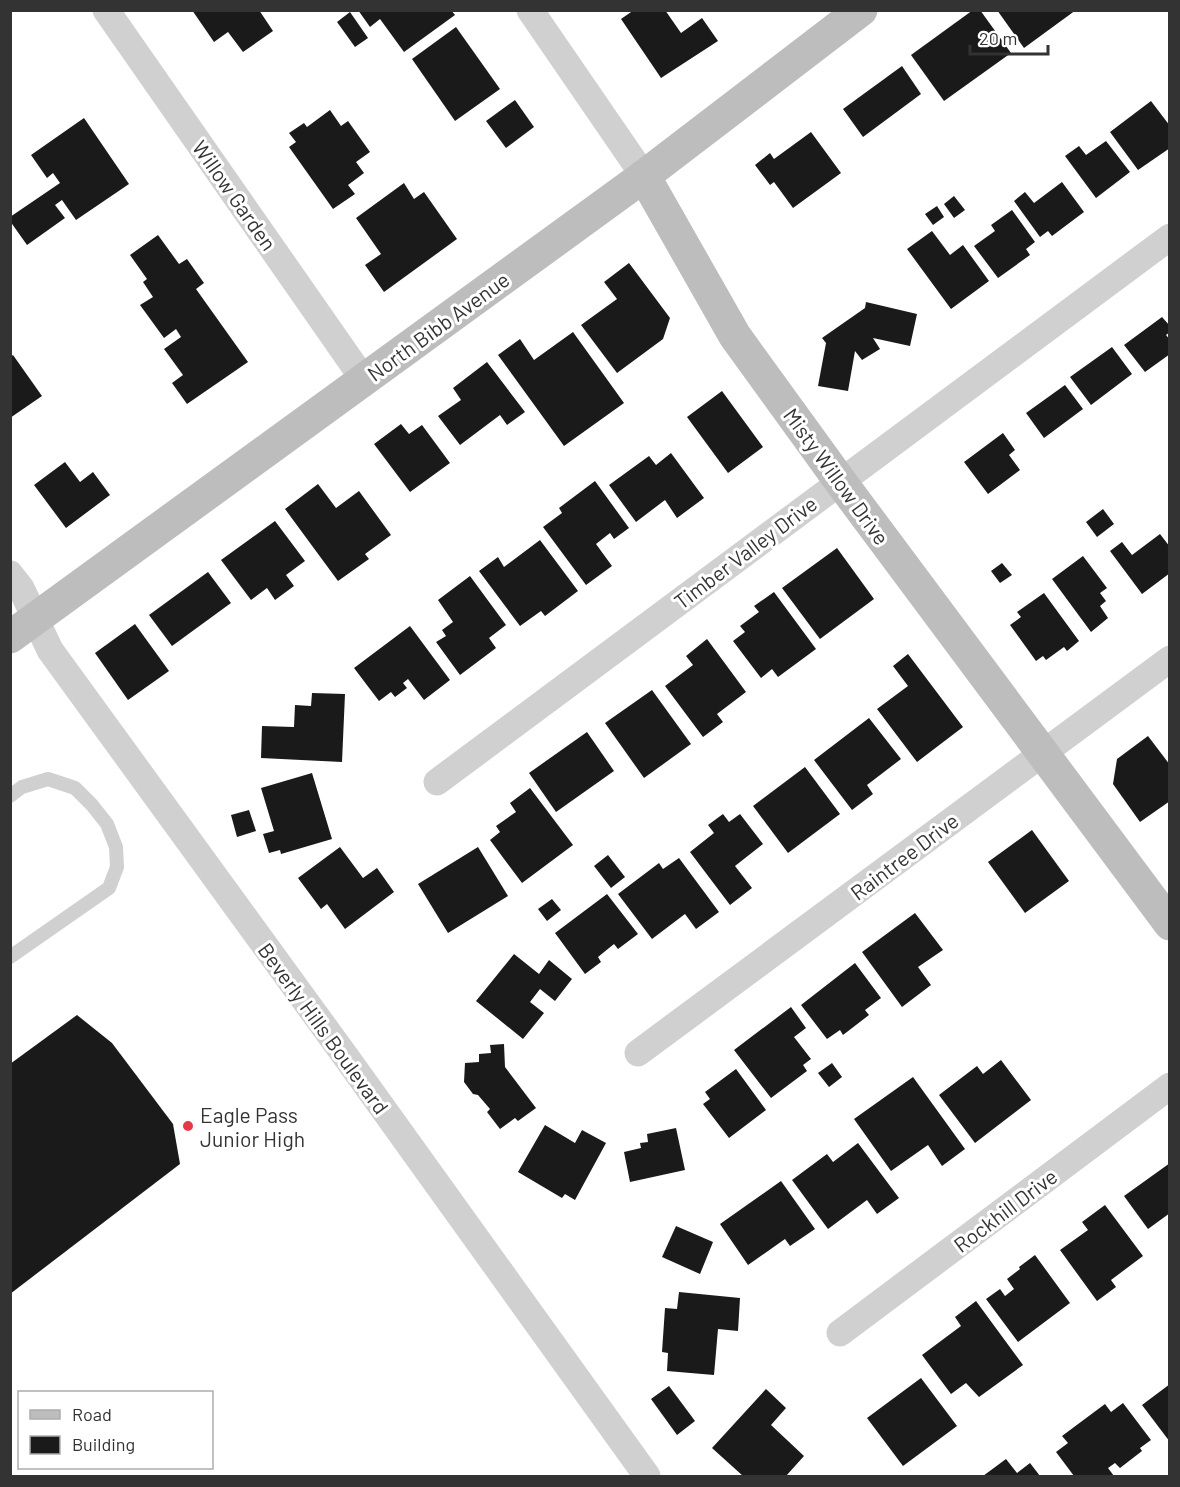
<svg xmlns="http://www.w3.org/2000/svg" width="1180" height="1487" viewBox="0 0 1180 1487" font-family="Barlow,sans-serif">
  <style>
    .building { fill: #1a1a1a }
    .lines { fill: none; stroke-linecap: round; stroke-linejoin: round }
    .lane { stroke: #d0d0d0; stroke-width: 14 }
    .street { stroke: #d0d0d0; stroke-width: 27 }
    .secondary { stroke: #bdbdbd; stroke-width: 33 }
    .poi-dot { fill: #e63946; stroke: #fff; stroke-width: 2 }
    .labels { text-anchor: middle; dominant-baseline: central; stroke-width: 6; stroke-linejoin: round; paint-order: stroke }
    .street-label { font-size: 21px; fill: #333; stroke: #fff }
    .poi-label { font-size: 21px; fill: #333; stroke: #fff; text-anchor: start }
  </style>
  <rect width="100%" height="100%" fill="#fff"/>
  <g class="building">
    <path d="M192,10H259L273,31L243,52L228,32L214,42Z"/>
    <path d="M358,10H451L455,15L404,52L380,19L370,27Z"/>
    <path d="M634,10H665L681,33L702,18L718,41L661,78L621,19Z"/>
    <path d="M973,10H980L1011,53L944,101L911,55Z"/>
    <path d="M997,10H1076L1024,48Z"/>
    <path d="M350,12L368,38L355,47L337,22Z"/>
    <path d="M456,27L500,89L455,121L412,59Z"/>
    <path d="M902,66L921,94L863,137L843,109Z"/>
    <path d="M515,100L534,127L506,148L486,121Z"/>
    <path d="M1151,101L1170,126V148L1138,170L1110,132Z"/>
    <path d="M330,110L341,126L348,121L370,152L356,162L364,173L348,185L355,194L333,209L289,147L296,142L289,133L304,123L307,127Z"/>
    <path d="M84,118L129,184L76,220L62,200L55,205L65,218L27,245L10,221V217L60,183L53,173L47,178L31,155Z"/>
    <path d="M811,132L841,173L793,208L774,182L770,185L755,165L770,153L774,159Z"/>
    <path d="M1106,141L1130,172L1096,198L1065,156L1079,146L1086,155Z"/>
    <path d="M1062,182L1084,212L1052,236L1048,231L1040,237L1014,201L1025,192L1034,203Z"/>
    <path d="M404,183L414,199L424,192L457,239L384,292L365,265L381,254L356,218Z"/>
    <path d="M954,196L965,210L954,218L944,204Z"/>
    <path d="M937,206L944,217L933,225L925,214Z"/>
    <path d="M1012,210L1035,242L1026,249L1030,255L998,278L974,246L995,231L991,225Z"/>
    <path d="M932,231L950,255L963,245L989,281L951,309L907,249Z"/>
    <path d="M158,235L179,264L187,259L204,283L196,289L248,362L187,404L172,383L183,375L164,349L181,337L176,329L164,338L140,305L153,297L143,282L147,279L130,255Z"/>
    <path d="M629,263L670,318L663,339L617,373L581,325L617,299L604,282Z"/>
    <path d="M866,302L917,314L910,346L873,338L880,349L862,360L855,351L848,391L818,386L826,343L822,338L865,308Z"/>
    <path d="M1162,317L1170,326V332L1166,335L1170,340V354L1145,372L1124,345Z"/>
    <path d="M573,332L624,403L564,446L498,355L520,339L534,360Z"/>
    <path d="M1112,347L1132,374L1091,405L1070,377Z"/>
    <path d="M13,355L42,396L10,418V357Z"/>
    <path d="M487,362L525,412L507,425L500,415L460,445L438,416L461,400L453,388Z"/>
    <path d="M1065,385L1083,409L1044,438L1026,413Z"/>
    <path d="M722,391L763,447L728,473L687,417Z"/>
    <path d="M401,424L409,434L422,425L450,463L410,492L374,444Z"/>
    <path d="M1003,433L1015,450L1009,455L1020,470L988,494L964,462Z"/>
    <path d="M671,453L704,498L677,518L665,500L636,522L609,485L649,456L656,465Z"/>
    <path d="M65,462L80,482L93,472L110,495L66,528L34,485Z"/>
    <path d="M595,481L629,528L614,539L610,533L596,544L612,566L586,585L543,527L562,513L559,508Z"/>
    <path d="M318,484L336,508L359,491L391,535L365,554L369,559L338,581L285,509Z"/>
    <path d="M1103,509L1114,524L1097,537L1086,522Z"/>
    <path d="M275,521L305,561L286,575L294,586L275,600L267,588L251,600L221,560Z"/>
    <path d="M1160,534L1170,547V573L1142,594L1110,551L1122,542L1132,555Z"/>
    <path d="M540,540L578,591L545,616L541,611L520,626L479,571L498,557L504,567Z"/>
    <path d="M837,548L874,599L820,639L782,588Z"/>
    <path d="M1083,556L1107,588L1100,593L1106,601L1100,606L1108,618L1091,632L1052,579Z"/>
    <path d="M1002,563L1012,575L1000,583L991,571Z"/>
    <path d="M208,572L231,603L172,646L149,615Z"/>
    <path d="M470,576L506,625L489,638L496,648L460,675L436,642L446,636L442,630L453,622L438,600Z"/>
    <path d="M774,592L816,649L778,677L772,669L761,678L733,641L745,632L740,626L759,612L754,606Z"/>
    <path d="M1044,593L1079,641L1067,651L1064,647L1046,660L1043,656L1036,661L1010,625L1021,617L1017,612Z"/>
    <path d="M135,624L169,671L128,700L95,653Z"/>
    <path d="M410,626L450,680L424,700L408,679L403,683L407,688L395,697L391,692L379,701L354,668Z"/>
    <path d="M707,639L746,692L717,714L723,722L703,737L665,686L693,665L686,656Z"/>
    <path d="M908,654L963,727L917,762L877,709L908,686L893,666Z"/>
    <path d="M652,690L691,744L644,778L605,723Z"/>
    <path d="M312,693L345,694L342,762L261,758L262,726L294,727L295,705L311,706Z"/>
    <path d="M869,718L901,759L867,785L873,794L852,810L814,760Z"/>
    <path d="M587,732L614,771L556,812L529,773Z"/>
    <path d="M1148,736L1170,765V801L1140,822L1113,784L1117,759Z"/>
    <path d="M805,767L840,814L788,853L753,806Z"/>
    <path d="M312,773L332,839L281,854L280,850L269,853L263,834L274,831L261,788Z"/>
    <path d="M530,788L573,845L522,883L490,840L500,832L496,826L516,812L510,803Z"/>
    <path d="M249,810L256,831L237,837L231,815Z"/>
    <path d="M723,814L729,822L740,814L763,844L735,866L752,888L730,905L690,852L714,833L708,825Z"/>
    <path d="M1032,830L1069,881L1025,913L988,862Z"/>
    <path d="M340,847L363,878L377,868L394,892L345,929L327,904L321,909L298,878Z"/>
    <path d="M478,847L508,896L448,933L418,884Z"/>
    <path d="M608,855L625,877L611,888L594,866Z"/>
    <path d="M679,858L719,912L696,929L685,914L652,939L618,894L659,863L663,869Z"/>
    <path d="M607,894L638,934L618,949L614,944L598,957L601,962L585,974L555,933Z"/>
    <path d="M552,899L561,910L547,921L538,909Z"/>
    <path d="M915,913L943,950L918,967L931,985L902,1007L862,952Z"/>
    <path d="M514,954L539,974L549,960L572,979L555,1001L540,989L530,1002L544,1013L523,1039L476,1001Z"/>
    <path d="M855,963L881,998L865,1010L869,1015L843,1035L840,1030L827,1039L801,1005Z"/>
    <path d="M791,1007L806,1028L794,1037L811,1059L803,1065L807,1071L771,1098L734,1050Z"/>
    <path d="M77,1015L112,1043L173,1124L180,1164L10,1294V1064Z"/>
    <path d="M504,1044L505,1067L536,1108L518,1121L515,1118L500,1129L487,1112L490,1109L478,1095L473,1094L464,1082L465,1063L479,1062V1054L491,1053L490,1045Z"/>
    <path d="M1001,1060L1031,1100L975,1143L939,1095L977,1066L983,1074Z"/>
    <path d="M832,1063L842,1077L829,1087L818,1073Z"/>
    <path d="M736,1069L766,1110L729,1138L703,1104L710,1099L705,1092Z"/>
    <path d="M913,1077L965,1149L942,1166L928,1145L891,1171L854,1119Z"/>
    <path d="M545,1125L575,1143L582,1130L606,1143L575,1200L565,1194L562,1198L518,1172Z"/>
    <path d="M676,1128L685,1170L630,1182L624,1152L641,1148L640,1143L648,1142L647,1134Z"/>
    <path d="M858,1143L899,1198L877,1214L867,1200L828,1229L792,1180L827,1154L833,1162Z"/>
    <path d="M1170,1163V1213L1148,1229L1124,1196Z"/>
    <path d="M781,1181L815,1229L790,1246L785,1239L748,1265L720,1224Z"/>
    <path d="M1105,1205L1143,1256L1111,1280L1116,1287L1097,1301L1060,1250L1088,1230L1082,1222Z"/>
    <path d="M676,1226L713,1242L700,1274L662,1257Z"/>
    <path d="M1035,1255L1070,1303L1018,1342L986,1299L1000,1289L1005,1296L1014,1289L1007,1279L1020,1269L1019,1267Z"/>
    <path d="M679,1292L740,1298L738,1331L718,1329L714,1375L667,1371L668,1353L662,1352L665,1308L677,1309Z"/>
    <path d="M976,1301L1023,1365L979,1397L966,1383L951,1394L922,1355L961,1326L955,1317Z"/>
    <path d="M921,1378L957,1426L903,1466L867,1418Z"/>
    <path d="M1170,1384V1442L1142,1405Z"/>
    <path d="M669,1386L695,1421L677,1435L651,1399Z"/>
    <path d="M766,1389L786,1408L771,1425L804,1456L786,1476H743L712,1448Z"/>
    <path d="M1123,1403L1151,1440L1140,1448L1142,1451L1120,1468L1115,1463L1108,1468L1114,1476H1074L1056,1452L1068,1443L1062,1436L1105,1404L1111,1412Z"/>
    <path d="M1006,1459L1017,1473L1030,1463L1040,1476H983Z"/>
  </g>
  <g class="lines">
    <path class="lane" d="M10,796L22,787L48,779L75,788L92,805L107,824L116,847L117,867L109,888L10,957"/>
    <g class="street">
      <path d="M106,10L364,380"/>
      <path d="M530,10L644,176"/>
      <path d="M10,574L21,588L50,650L346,1057L647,1476"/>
      <path d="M437,782L1170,237"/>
      <path d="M638,1053L1170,659"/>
      <path d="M840,1333L1170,1086"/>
    </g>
    <g class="secondary">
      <path d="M644,176L735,336L840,481L1170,924"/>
      <path d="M10,637L644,176L861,10"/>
    </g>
  </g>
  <circle class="poi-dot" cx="188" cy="1126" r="6"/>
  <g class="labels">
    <g class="street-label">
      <text transform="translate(235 195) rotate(55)">Willow Garden</text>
      <text transform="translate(438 326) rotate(-36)">North Bibb Avenue</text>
      <text transform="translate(837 476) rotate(54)">Misty Willow Drive</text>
      <text transform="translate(745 552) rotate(-37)">Timber Valley Drive</text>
      <text transform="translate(904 856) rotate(-37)">Raintree Drive</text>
      <text transform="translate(324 1028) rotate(54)">Beverly Hills Boulevard</text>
      <text transform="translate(1005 1210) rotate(-37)">Rockhill Drive</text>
    </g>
    <g class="poi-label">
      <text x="200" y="1114">Eagle Pass<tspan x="200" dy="24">Junior High</tspan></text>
    </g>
  </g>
  <rect width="1180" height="1487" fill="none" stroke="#333333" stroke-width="24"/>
  <rect x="18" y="1391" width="195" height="78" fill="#ffffff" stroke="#adadad" stroke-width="1.5"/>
  <rect x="30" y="1410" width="30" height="9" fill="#bdbdbd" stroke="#adadad" stroke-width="1.5"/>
  <text x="72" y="1421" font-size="18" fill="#333333">Road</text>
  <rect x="30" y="1436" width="30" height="18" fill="#1a1a1a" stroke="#adadad" stroke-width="1.5"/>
  <text x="72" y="1451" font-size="18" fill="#333333">Building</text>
  <path d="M970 45v9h78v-9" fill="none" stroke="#333333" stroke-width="3"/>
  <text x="979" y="45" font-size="18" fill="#333333" stroke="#ffffff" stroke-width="4.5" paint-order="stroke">20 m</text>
</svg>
